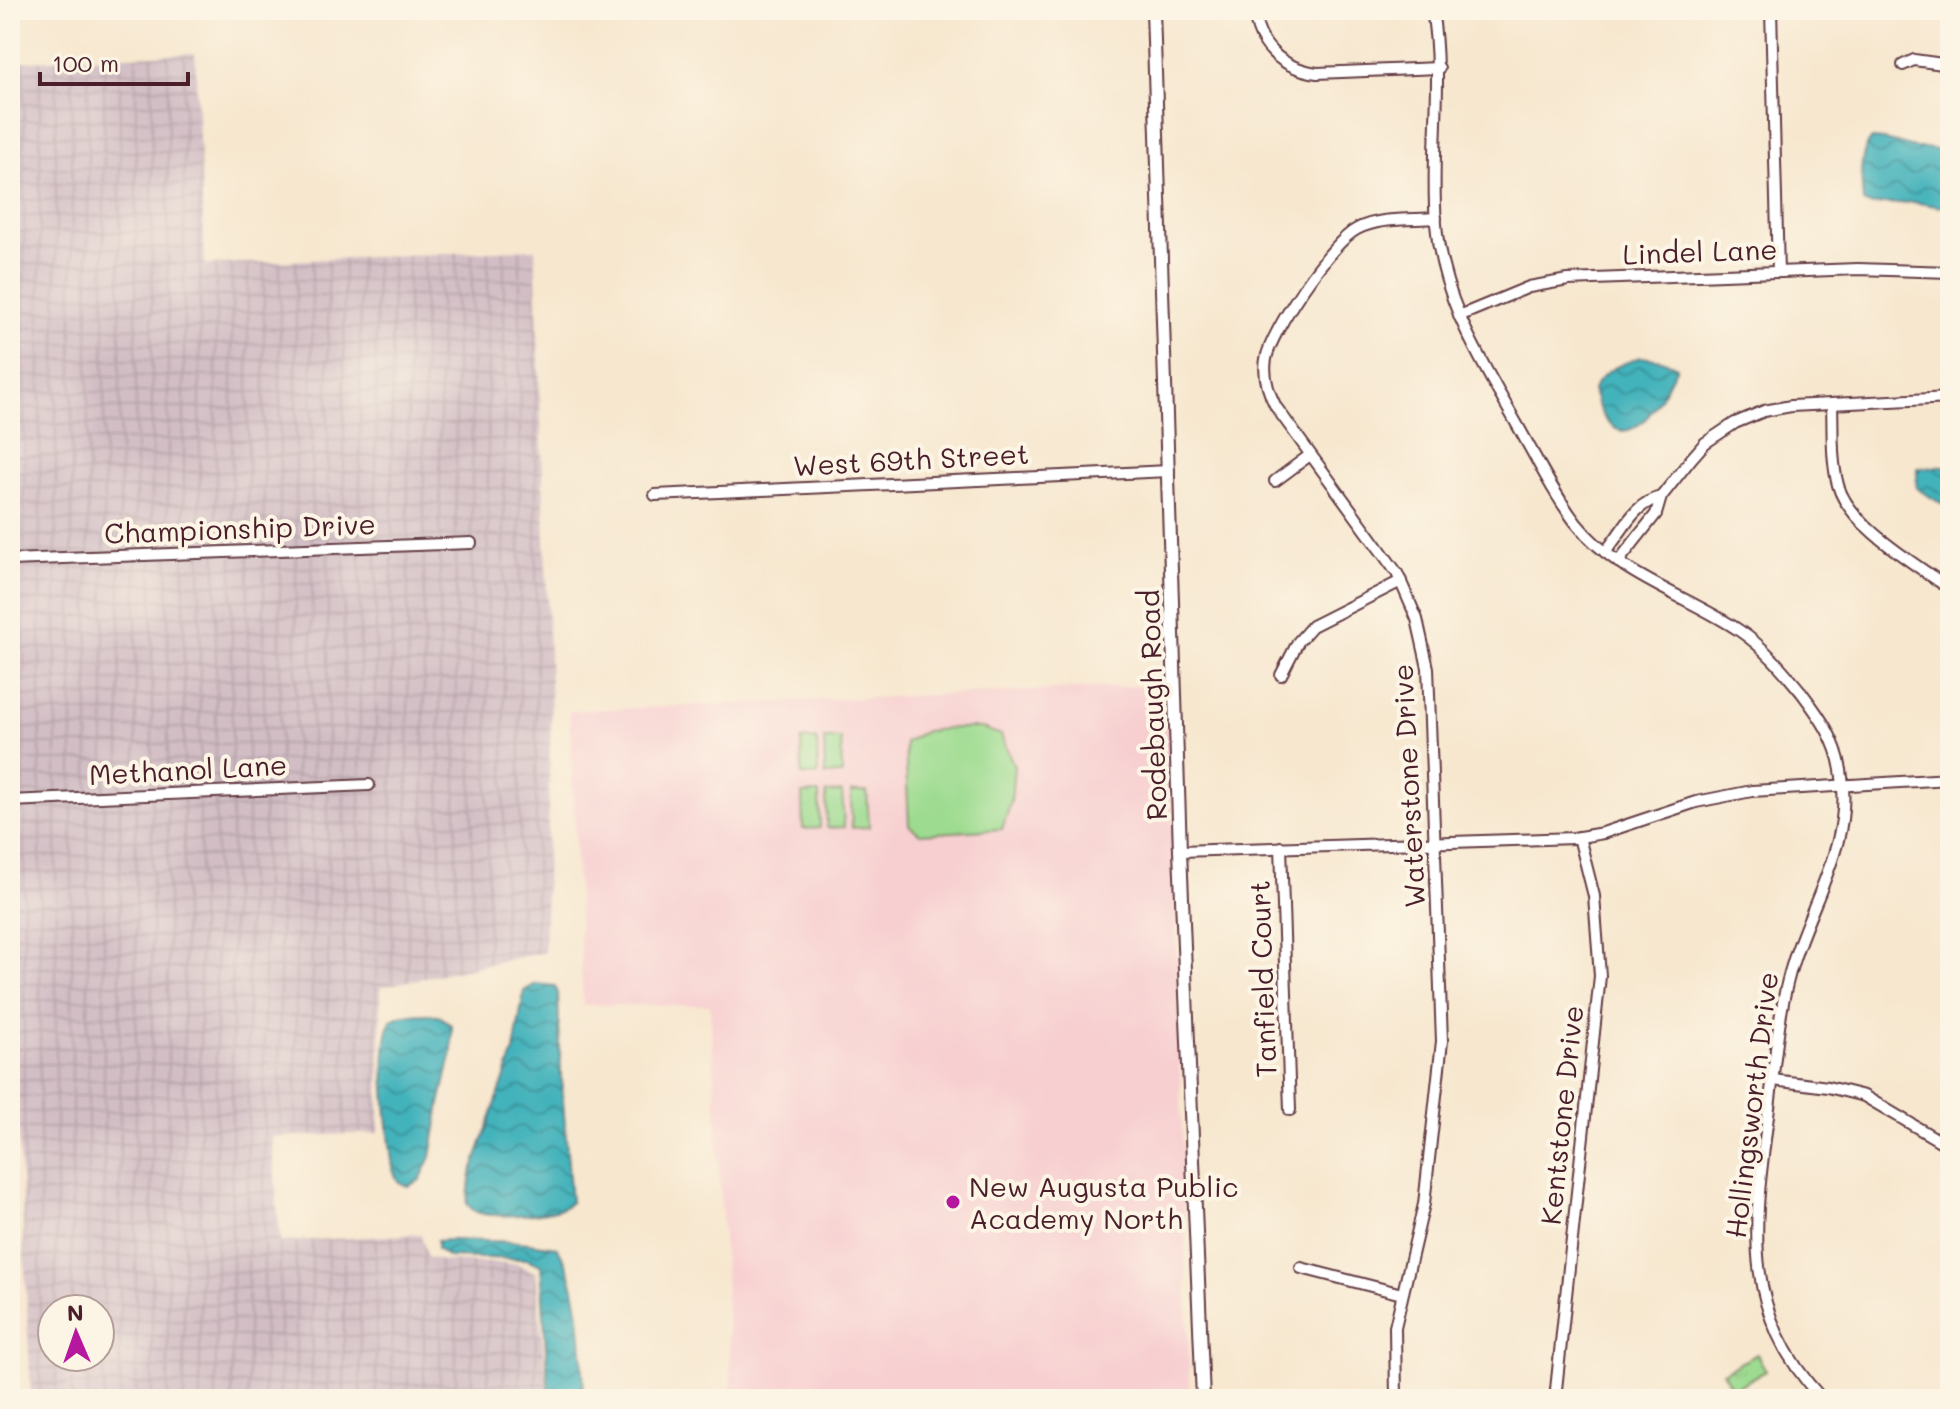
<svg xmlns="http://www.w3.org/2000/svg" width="1960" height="1409" viewBox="0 0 1960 1409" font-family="Mali,sans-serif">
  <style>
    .built { fill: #f7cfd0 }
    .industrial { fill: url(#industrial-grid); fill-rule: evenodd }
    .grass { fill: #9ddb90; stroke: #747d5e; stroke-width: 2 }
    .park { fill: url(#park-tufts); stroke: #747d5e; stroke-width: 2 }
    .water { fill: url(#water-waves); stroke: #466873; stroke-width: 2 }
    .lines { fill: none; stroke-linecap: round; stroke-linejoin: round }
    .minor-casing { stroke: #643d44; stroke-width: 14 }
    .tertiary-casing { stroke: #643d44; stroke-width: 16 }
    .minor { stroke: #fff; stroke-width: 10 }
    .tertiary { stroke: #fff; stroke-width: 12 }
    .poi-dot { fill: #b5179e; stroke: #fcf5e5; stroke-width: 3 }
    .labels { text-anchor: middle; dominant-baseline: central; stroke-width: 8; stroke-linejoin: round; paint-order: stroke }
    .street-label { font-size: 28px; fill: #4a1f2b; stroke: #fcf5e5 }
    .poi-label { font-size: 28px; fill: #4a1f2b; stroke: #fcf5e5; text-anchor: start }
  </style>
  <defs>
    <pattern id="industrial-grid" width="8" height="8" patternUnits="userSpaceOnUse" patternTransform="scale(2)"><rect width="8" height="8" fill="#d2bdc5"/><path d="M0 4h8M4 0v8" fill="none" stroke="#b6a2a9"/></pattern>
    <pattern id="park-tufts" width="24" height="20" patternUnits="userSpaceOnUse" patternTransform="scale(2)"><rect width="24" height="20" fill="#9ddb90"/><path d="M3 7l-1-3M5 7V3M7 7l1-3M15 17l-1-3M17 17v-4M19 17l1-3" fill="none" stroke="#89bc7c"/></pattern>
    <pattern id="water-waves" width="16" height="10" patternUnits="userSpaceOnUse" patternTransform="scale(2)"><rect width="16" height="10" fill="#42b2bb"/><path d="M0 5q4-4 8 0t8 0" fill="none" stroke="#399098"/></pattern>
  </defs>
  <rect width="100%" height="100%" fill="#fcf5e5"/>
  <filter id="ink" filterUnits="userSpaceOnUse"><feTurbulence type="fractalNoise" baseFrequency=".0125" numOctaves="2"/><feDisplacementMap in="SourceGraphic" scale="16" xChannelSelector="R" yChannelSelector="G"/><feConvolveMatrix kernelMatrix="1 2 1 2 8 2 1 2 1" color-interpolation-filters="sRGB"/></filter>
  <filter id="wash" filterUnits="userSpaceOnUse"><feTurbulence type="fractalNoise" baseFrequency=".006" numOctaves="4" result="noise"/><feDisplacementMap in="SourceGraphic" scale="32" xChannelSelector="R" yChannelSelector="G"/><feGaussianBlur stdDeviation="1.8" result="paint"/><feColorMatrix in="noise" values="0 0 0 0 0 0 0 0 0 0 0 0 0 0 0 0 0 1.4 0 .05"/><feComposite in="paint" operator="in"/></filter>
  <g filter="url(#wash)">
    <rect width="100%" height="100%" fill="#f7e7cf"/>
    <path class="built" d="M1168,685L1190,1399H732L710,1005H583L569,711Z"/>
    <path class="industrial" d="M195,53L205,265L535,249L551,714L544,952L381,987L379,1133L272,1137L280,1242L421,1234L427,1257L442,1261L517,1264L536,1273L548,1399H31L10,940V62ZM52,1309H100V1357H52Z"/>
    <g class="grass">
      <path d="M954,728H982L1001,735L1014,766L1011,801L1002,829L920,834L909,825L905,742L926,731Z"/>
      <path d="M817,739L818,775H802L801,740Z"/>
      <path d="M824,739H841L842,774L825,775Z"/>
      <path d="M842,792L844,827L827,828L826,793Z"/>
      <path d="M851,792H867L869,827L852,828Z"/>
      <path d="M819,793L820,828L803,829L802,794Z"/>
      <path d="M803,1391L838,1393L859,1399H785Z"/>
    </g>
    <path class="park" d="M1757,1354L1766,1371L1732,1389L1723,1372Z"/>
    <g class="water">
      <path d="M1872,139C1886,139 1897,143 1910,147C1918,149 1927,147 1935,150C1952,156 1953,187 1947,201L1940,207L1914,202L1870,205L1863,202C1862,181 1857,155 1872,139Z"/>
      <path d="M1641,357L1662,360L1677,367C1668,382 1656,410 1643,421C1615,447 1599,414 1593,390C1603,369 1620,365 1641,357Z"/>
      <path d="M1950,466V509L1916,488L1918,468Z"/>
      <path d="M536,984L555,986L558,994L561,1075L571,1202C560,1215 494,1219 477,1212C475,1212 468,1205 467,1204L471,1174L514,1051L524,991Z"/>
      <path d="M428,1014L441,1017L452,1026V1052L440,1104L431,1157L420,1180L408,1186L399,1183L393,1170C389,1130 377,1057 391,1020L403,1015Z"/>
      <path d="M451,1240L521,1242L557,1247C583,1286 582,1353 584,1399H549L541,1265L527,1259L448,1257L437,1249V1241Z"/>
    </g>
  </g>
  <g filter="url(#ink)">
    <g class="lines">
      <g class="minor-casing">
        <g id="minor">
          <path d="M1254,10C1257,46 1282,68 1317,73L1439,68"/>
          <path d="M1432,10C1444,81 1430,152 1436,224C1442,301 1482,362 1519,428C1537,460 1554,494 1576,523C1619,577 1685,594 1740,631C1765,648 1783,670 1802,693C1820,717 1836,739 1841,770C1854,839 1814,896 1794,959C1779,1004 1776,1053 1770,1100C1756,1215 1735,1305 1822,1399"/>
          <path d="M1771,10L1778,272"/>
          <path d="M1903,65L1914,60L1950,65"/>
          <path d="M1459,316L1529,287L1568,280L1858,269L1950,272"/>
          <path d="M1832,404C1833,430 1831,460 1838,485C1849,526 1916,564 1950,589"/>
          <path d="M1275,481L1310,455"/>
          <path d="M655,495L1169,471"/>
          <path d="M1605,552C1623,532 1633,503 1661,497"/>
          <path d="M10,560L471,543"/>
          <path d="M1618,562L1656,514L1661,497L1691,459L1705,443L1735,423L1764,411L1791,406L1950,398"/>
          <path d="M1281,675L1298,642L1312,626L1401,581"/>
          <path d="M10,801L369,785"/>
          <path d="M1281,847L1290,1110"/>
          <path d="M1180,851L1574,838L1603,833L1696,802L1752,791L1950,779"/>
          <path d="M1773,1080L1828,1087L1864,1096L1950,1147"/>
          <path d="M1301,1268L1402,1294"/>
          <path d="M1396,1399L1395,1327L1424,1204L1442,1041L1428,668L1417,619L1397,573L1276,407C1268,392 1263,376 1266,359C1271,331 1331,242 1357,229C1380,217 1410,220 1436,218"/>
          <path d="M1555,1399L1600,976L1594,896L1579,837"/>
        </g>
      </g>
      <g class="tertiary-casing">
        <path id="tertiary" d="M1153,10L1180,851L1203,1399"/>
      </g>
      <use href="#minor" class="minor"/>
      <use href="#tertiary" class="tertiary"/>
    </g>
  </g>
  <circle class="poi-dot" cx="953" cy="1202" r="8"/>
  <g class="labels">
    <g class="street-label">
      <text transform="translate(1700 251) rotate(-2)">Lindel Lane</text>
      <text transform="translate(911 459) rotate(-3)">West 69th Street</text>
      <text transform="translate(240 528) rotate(-2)">Championship Drive</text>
      <text transform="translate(1152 705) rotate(-92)">Rodebaugh Road</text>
      <text transform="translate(188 769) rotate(-3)">Methanol Lane</text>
      <text transform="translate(1408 786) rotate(-93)">Waterstone Drive</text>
      <text transform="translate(1262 979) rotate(-92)">Tanfield Court</text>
      <text transform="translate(1751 1105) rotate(-83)">Hollingsworth Drive</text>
      <text transform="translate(1561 1115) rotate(-84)">Kentstone Drive</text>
    </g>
    <g class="poi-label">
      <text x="969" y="1186">New Augusta Public<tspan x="969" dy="32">Academy North</tspan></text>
    </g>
  </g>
  <rect width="1960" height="1409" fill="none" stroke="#fcf5e5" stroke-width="40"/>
  <g transform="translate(76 1333) rotate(358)"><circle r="38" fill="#fcf5e5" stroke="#b59f9b" stroke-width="2"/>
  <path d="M0-6L14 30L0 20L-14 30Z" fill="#b5179e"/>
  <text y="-12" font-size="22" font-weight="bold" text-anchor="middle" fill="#4a1f2b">N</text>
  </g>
  <path d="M40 72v12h148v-12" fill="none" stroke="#4a1f2b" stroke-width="4"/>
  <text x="52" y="72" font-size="24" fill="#4a1f2b" stroke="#fcf5e5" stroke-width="6" paint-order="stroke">100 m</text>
</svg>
